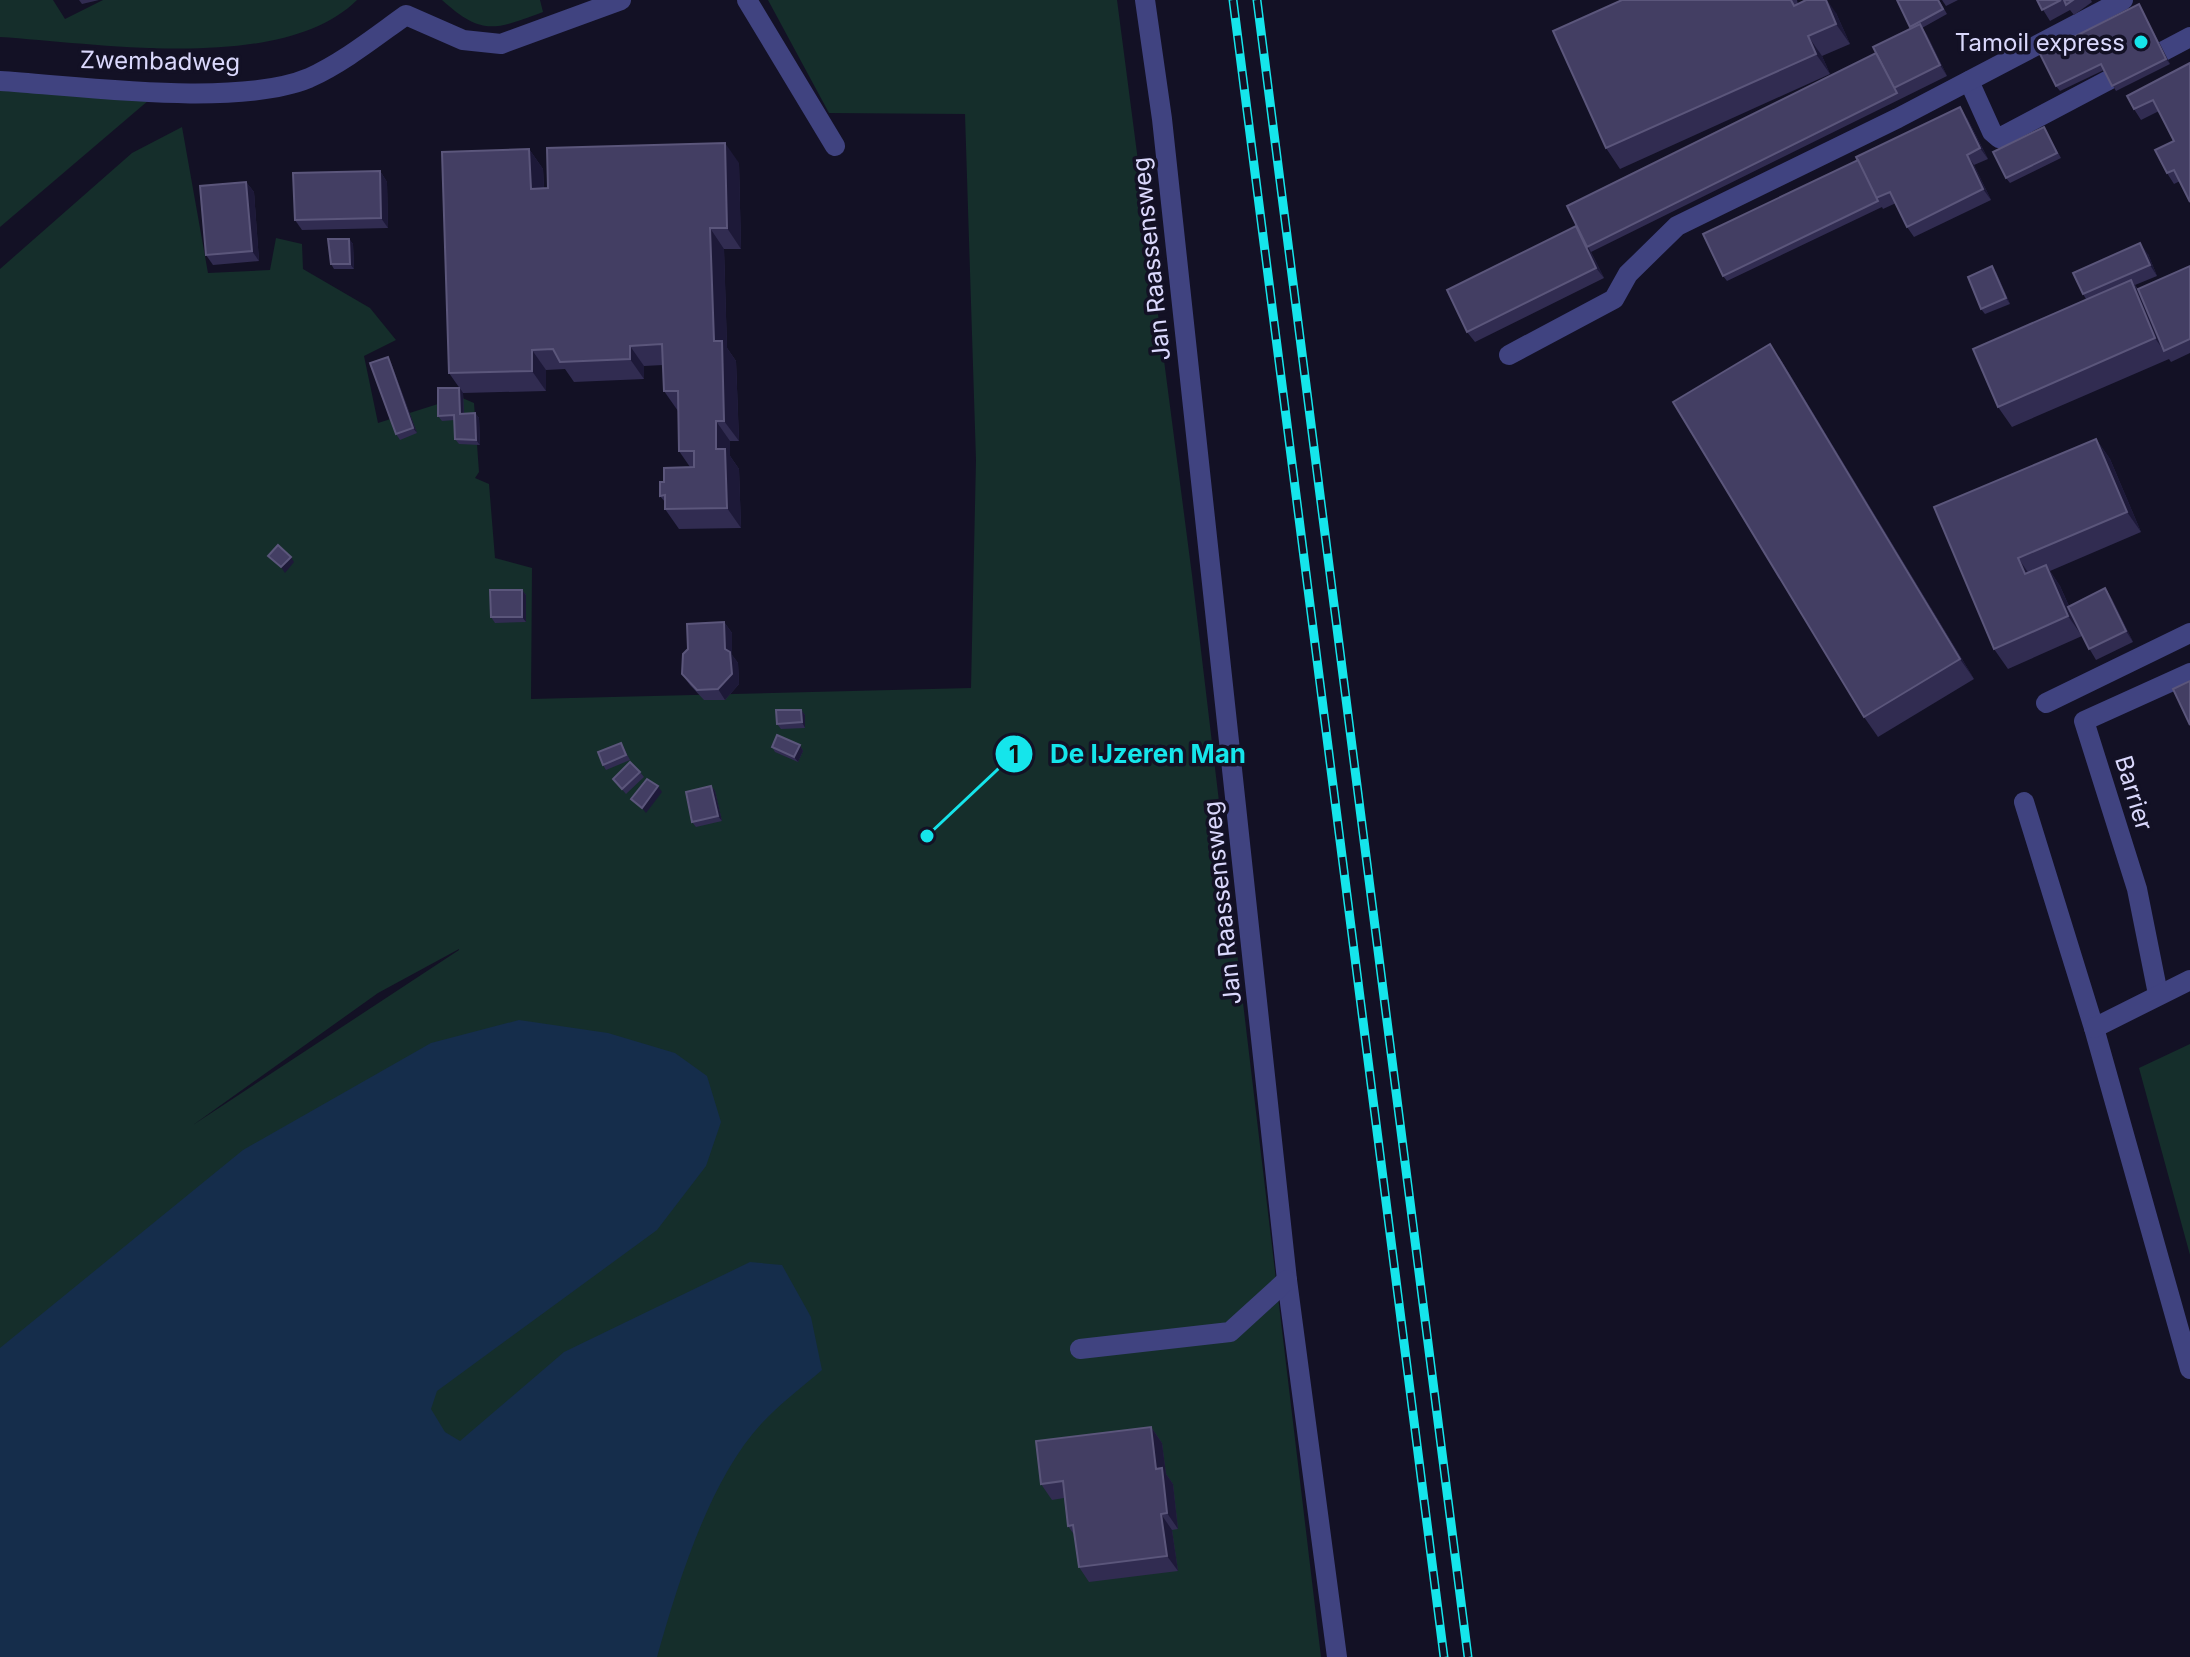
<svg xmlns="http://www.w3.org/2000/svg" width="2190" height="1657" viewBox="0 0 2190 1657" font-family="Inter,sans-serif">
  <style>
    .green { fill: #152e2b; fill-rule: evenodd }
    .water { fill: #152d4b }
    .lines { fill: none; stroke-linecap: round; stroke-linejoin: round }
    .minor { stroke: #404380; stroke-width: 20 }
    .rail-casing { stroke: #15e5eb; stroke-width: 9 }
    .rail { stroke: #131125; stroke-width: 6; stroke-dasharray: 18; stroke-linecap: butt }
    .wall { fill: #312c51 }
    .shaded-wall { fill: #1d1938 }
    .building { fill: #433e63; stroke: #5b567b; stroke-width: 2 }
    .poi-dot { fill: #15e5eb; stroke: #131125; stroke-width: 3 }
    .labels { text-anchor: middle; dominant-baseline: central; stroke-width: 7; stroke-linejoin: round; paint-order: stroke }
    .poi-label { font-size: 24px; fill: #dad8fc; stroke: #131125; text-anchor: end }
    .street-label { font-size: 24px; fill: #dad8fc; stroke: #131125 }
    .leader { fill: none; stroke: #15e5eb; stroke-width: 3 }
    .callout-dot { fill: #15e5eb; stroke: #131125; stroke-width: 3 }
    .mark-label { font-size: 24px; text-anchor: middle; font-weight: bold; fill: #111 }
    .callout-label { font-size: 26px; text-anchor: middle; font-weight: bold; fill: #15e5eb; stroke: #131125; stroke-width: 7; stroke-linejoin: round; paint-order: stroke }
  </style>
  <rect width="100%" height="100%" fill="#131125"/>
  <g class="green">
    <path d="M0,0H53L65,19L103,0H357C282,74 98,43 0,37Z"/>
    <path d="M442,0H540L543,12C494,30 482,36 442,0Z"/>
    <path d="M768,0H1117L1192,575L1321,1657H0V269L132,153L182,127L208,273L270,270L276,238L302,244L303,269L370,308L396,340L364,356L378,423L460,397L474,403L479,472L475,478L489,484L495,558L532,568L531,699L971,688L976,460L965,114L829,113ZM459,949V950L193,1125L378,993Z"/>
    <path d="M0,84L156,94L0,227Z"/>
    <path d="M2190,1044V1255L2139,1068Z"/>
  </g>
  <path class="water" d="M519,1020L608,1033L675,1053L707,1076L721,1122L706,1166L657,1230L437,1391L431,1409L445,1432L460,1441L564,1352L750,1262L782,1265L811,1317L822,1370C802,1387 780,1404 762,1423C709,1480 678,1583 657,1657H0V1348L243,1150L431,1043Z"/>
  <g class="lines">
    <g class="minor">
      <path d="M747,0L835,146"/>
      <path d="M1145,0L1162,119L1287,1280L1337,1657"/>
      <path d="M0,81C80,86 237,108 309,78C344,62 375,37 406,15L463,40L501,44L621,0"/>
      <path d="M1969,81L1992,132L1999,138L2190,37"/>
      <path d="M1509,355L1614,299L1628,274L1677,226L1898,118L2123,0"/>
      <path d="M2046,703L2190,633"/>
      <path d="M2024,802L2094,1028L2190,1369"/>
      <path d="M2158,994L2137,889L2084,721L2190,673"/>
      <path d="M2094,1028L2190,980"/>
      <path d="M1080,1349L1230,1332L1287,1280"/>
    </g>
    <g class="rail-casing">
      <g id="rail">
        <path d="M1233,0L1444,1657"/>
        <path d="M1257,0L1468,1657"/>
      </g>
    </g>
    <use href="#rail" class="rail"/>
  </g>
  <g class="wall">
    <path d="M79,0H99L82,4Z"/>
    <path d="M1622,0H1797L1798,4L1836,13L1850,44L1822,56L1830,74L1620,169L1606,148Z"/>
    <path d="M1897,0H1939L1947,14L1922,28L1927,35L1947,76L1591,252L1604,278L1475,342L1467,332L1576,226L1876,53L1911,28Z"/>
    <path d="M1942,0H1958L1946,6Z"/>
    <path d="M2037,0H2091L2092,2L2074,15L2070,10L2050,21Z"/>
    <path d="M2139,4L2170,64L2116,91L2104,70L2060,91L2056,86Z"/>
    <path d="M2190,63L2180,181L2174,184L2167,173L2174,141L2159,111L2141,120L2134,109Z"/>
    <path d="M1967,118L1988,159L1974,165L1991,200L1914,237L1907,227L1896,203L1883,209L1882,207L1727,281L1723,276Z"/>
    <path d="M2044,127L2061,158L2010,183L2006,178Z"/>
    <path d="M529,149L543,169L544,188L739,163L741,249H724L727,348L736,361L739,441H730V456L739,469L741,528L679,529L665,509V502L660,496L664,482L690,467L679,451L678,411L664,391L663,365L644,366V379L574,382L565,369L546,370V391L463,393L449,373Z"/>
    <path d="M380,171L387,182L388,228L302,230L295,220Z"/>
    <path d="M246,182L254,192L259,261L213,265L206,255Z"/>
    <path d="M349,239L353,244L354,269H334L331,264Z"/>
    <path d="M2148,254L2157,276L2135,285L2138,289L2190,266V353L2171,362L2169,359L2012,427L1998,407L2086,299L2083,294Z"/>
    <path d="M1996,272L2010,304L1985,314L1981,309Z"/>
    <path d="M1770,344L1784,365L1974,679L1878,737L1864,717Z"/>
    <path d="M391,363L417,433L400,440L396,434Z"/>
    <path d="M459,388L463,393L464,414L475,413L479,418L480,445L459,444L455,439V420L442,421L438,416Z"/>
    <path d="M2096,439L2110,459L2141,532L2050,571L2060,586L2069,606L2105,588L2112,599L2133,642L2096,660L2082,636L2008,669L1994,649L1934,507Z"/>
    <path d="M522,590L526,595V622L495,623L491,617Z"/>
    <path d="M724,622L732,633V655L738,663L739,684L725,700H704L690,685L682,674Z"/>
    <path d="M801,710L805,715V728L781,729L777,724Z"/>
    <path d="M621,743L630,760L606,770L603,765Z"/>
    <path d="M800,745L803,751L798,762L775,752L772,747Z"/>
    <path d="M640,772L644,777L626,794L613,779Z"/>
    <path d="M711,786L715,791L722,821L696,827L692,822Z"/>
    <path d="M1151,1427L1162,1443L1166,1474L1173,1484L1178,1529L1172,1530L1178,1571L1089,1582L1079,1567L1075,1536L1068,1526L1064,1498L1052,1500L1041,1484Z"/>
  </g>
  <g class="shaded-wall">
    <path d="M1826,0H1827L1836,13L1850,44L1836,24Z"/>
    <path d="M2139,4L2143,10L2170,64L2166,59Z"/>
    <path d="M1920,24L1927,35L1947,76L1940,65Z"/>
    <path d="M1808,36L1822,56L1830,74L1816,54Z"/>
    <path d="M1960,107L1967,118L1988,159L1980,148Z"/>
    <path d="M725,143L739,163L741,249L727,228Z"/>
    <path d="M529,149L543,169L545,209L531,189Z"/>
    <path d="M1967,155L1974,165L1991,200L1983,189Z"/>
    <path d="M380,171L387,182L388,228L381,218Z"/>
    <path d="M246,182L254,192L259,261L252,251Z"/>
    <path d="M1576,226L1591,252L1604,278L1596,268Z"/>
    <path d="M710,228L724,249L727,348L736,361L739,441L724,421L714,341Z"/>
    <path d="M349,239L353,244L354,269L350,264Z"/>
    <path d="M2140,243L2148,254L2157,276L2150,265Z"/>
    <path d="M1992,266L1996,272L2010,304L2006,298Z"/>
    <path d="M2131,280L2145,300L2164,351L2155,338Z"/>
    <path d="M1770,344L1784,365L1974,679L1960,659Z"/>
    <path d="M630,346L644,366V379L630,359Z"/>
    <path d="M532,350L546,370V391L532,371Z"/>
    <path d="M388,357L391,363L417,433L413,428Z"/>
    <path d="M459,388L463,393L464,419L460,414Z"/>
    <path d="M475,413L479,418L480,445L476,440Z"/>
    <path d="M716,421L730,441V456L739,469L741,528L727,508L716,449Z"/>
    <path d="M2096,439L2110,459L2141,532L2127,512Z"/>
    <path d="M291,557L294,562L285,573L281,567Z"/>
    <path d="M2018,558L2032,578L2025,574Z"/>
    <path d="M2046,565L2060,586L2082,636L2068,616Z"/>
    <path d="M2105,588L2112,599L2133,642L2126,631Z"/>
    <path d="M522,590L526,595V622L522,617Z"/>
    <path d="M724,622L732,633V655L738,663L739,684L725,700L718,689L725,649Z"/>
    <path d="M801,710L805,715V728L802,722Z"/>
    <path d="M800,745L803,751L798,762L794,757Z"/>
    <path d="M658,786L662,792L646,813L642,808Z"/>
    <path d="M711,786L715,791L722,821L718,816Z"/>
    <path d="M1151,1427L1162,1443L1166,1474L1173,1484L1178,1529L1167,1513L1156,1469Z"/>
    <path d="M1161,1514L1172,1530L1178,1571L1167,1556Z"/>
  </g>
  <g class="building">
    <path d="M1622,0H1791L1794,6L1806,0H1826L1836,24L1808,36L1816,54L1606,148L1553,31Z"/>
    <path d="M1897,0H1938L1943,9L1910,27Z"/>
    <path d="M2037,0H2061L2042,10Z"/>
    <path d="M2064,0H2073L2066,5Z"/>
    <path d="M2139,4L2166,59L2112,86L2101,64L2056,86L2040,54Z"/>
    <path d="M1920,24L1940,65L1894,88L1873,47Z"/>
    <path d="M1876,53L1897,93L1587,247L1567,206Z"/>
    <path d="M2190,63V202L2174,170L2167,173L2155,150L2174,141L2153,100L2134,109L2127,96Z"/>
    <path d="M1960,107L1980,148L1967,155L1983,189L1907,227L1890,192L1876,198L1856,157Z"/>
    <path d="M2044,127L2057,153L2006,178L1993,152Z"/>
    <path d="M725,143L727,228H710L714,341H722L724,421H716V449H725L727,508L665,509V495L660,496V482H664V468L694,467V451H679L678,391H664L662,344L630,346V359L560,362L553,349L532,350V371L449,373L442,152L529,149L531,189L548,188L547,148Z"/>
    <path d="M1858,160L1878,201L1723,276L1703,234Z"/>
    <path d="M380,171L381,218L295,220L293,173Z"/>
    <path d="M246,182L252,251L206,255L200,186Z"/>
    <path d="M1576,226L1596,268L1467,332L1447,290Z"/>
    <path d="M328,239H349L350,264H331Z"/>
    <path d="M2140,243L2150,265L2083,294L2073,273Z"/>
    <path d="M1992,266L2006,298L1981,309L1968,277Z"/>
    <path d="M2190,266V339L2164,351L2138,289Z"/>
    <path d="M2131,280L2155,338L1998,407L1973,349Z"/>
    <path d="M1770,344L1960,659L1864,717L1673,402Z"/>
    <path d="M388,357L413,428L396,434L370,363Z"/>
    <path d="M438,388H459L460,414L475,413L476,440L455,439L454,415L438,416Z"/>
    <path d="M2096,439L2127,512L2018,558L2025,574L2046,565L2068,616L1994,649L1934,507Z"/>
    <path d="M278,545L291,557L281,567L268,556Z"/>
    <path d="M2105,588L2126,631L2089,649L2068,607Z"/>
    <path d="M490,590H522V617H491Z"/>
    <path d="M724,622L725,649L730,652L732,674L718,689L697,690L682,674L683,654L688,649L687,624Z"/>
    <path d="M2190,681V725L2173,689Z"/>
    <path d="M776,710H801L802,722L777,724Z"/>
    <path d="M777,735L800,745L794,757L772,747Z"/>
    <path d="M621,743L626,755L603,765L598,752Z"/>
    <path d="M630,762L640,772L622,789L613,779Z"/>
    <path d="M647,779L658,786L642,808L631,799Z"/>
    <path d="M711,786L718,816L692,822L686,792Z"/>
    <path d="M1151,1427L1156,1469L1162,1468L1167,1513L1161,1514L1167,1556L1079,1567L1073,1525L1068,1526L1063,1481L1041,1484L1036,1441Z"/>
  </g>
  <circle class="poi-dot" cx="2141" cy="42" r="8"/>
  <g class="labels">
    <g class="poi-label">
      <text x="2125" y="42">Tamoil express</text>
    </g>
    <g class="street-label">
      <text transform="translate(160 61) rotate(1)">Zwembadweg</text>
      <text transform="translate(1151 259) rotate(-96)">Jan Raassensweg</text>
      <text transform="translate(2134 793) rotate(73)">Barrier</text>
      <text transform="translate(1222 903) rotate(-96)">Jan Raassensweg</text>
    </g>
  </g>
  <path class="leader" d="M927 836L1014 754"/>
  <g class="callout-dot">
    <circle cx="927" cy="836" r="8"/>
    <circle cx="1014" cy="754" r="20"/>
  </g>
  <g class="mark-label">
    <text x="1014" y="763">1</text>
  </g>
  <g class="callout-label">
    <text x="1148" y="763">De IJzeren Man</text>
  </g>
</svg>
